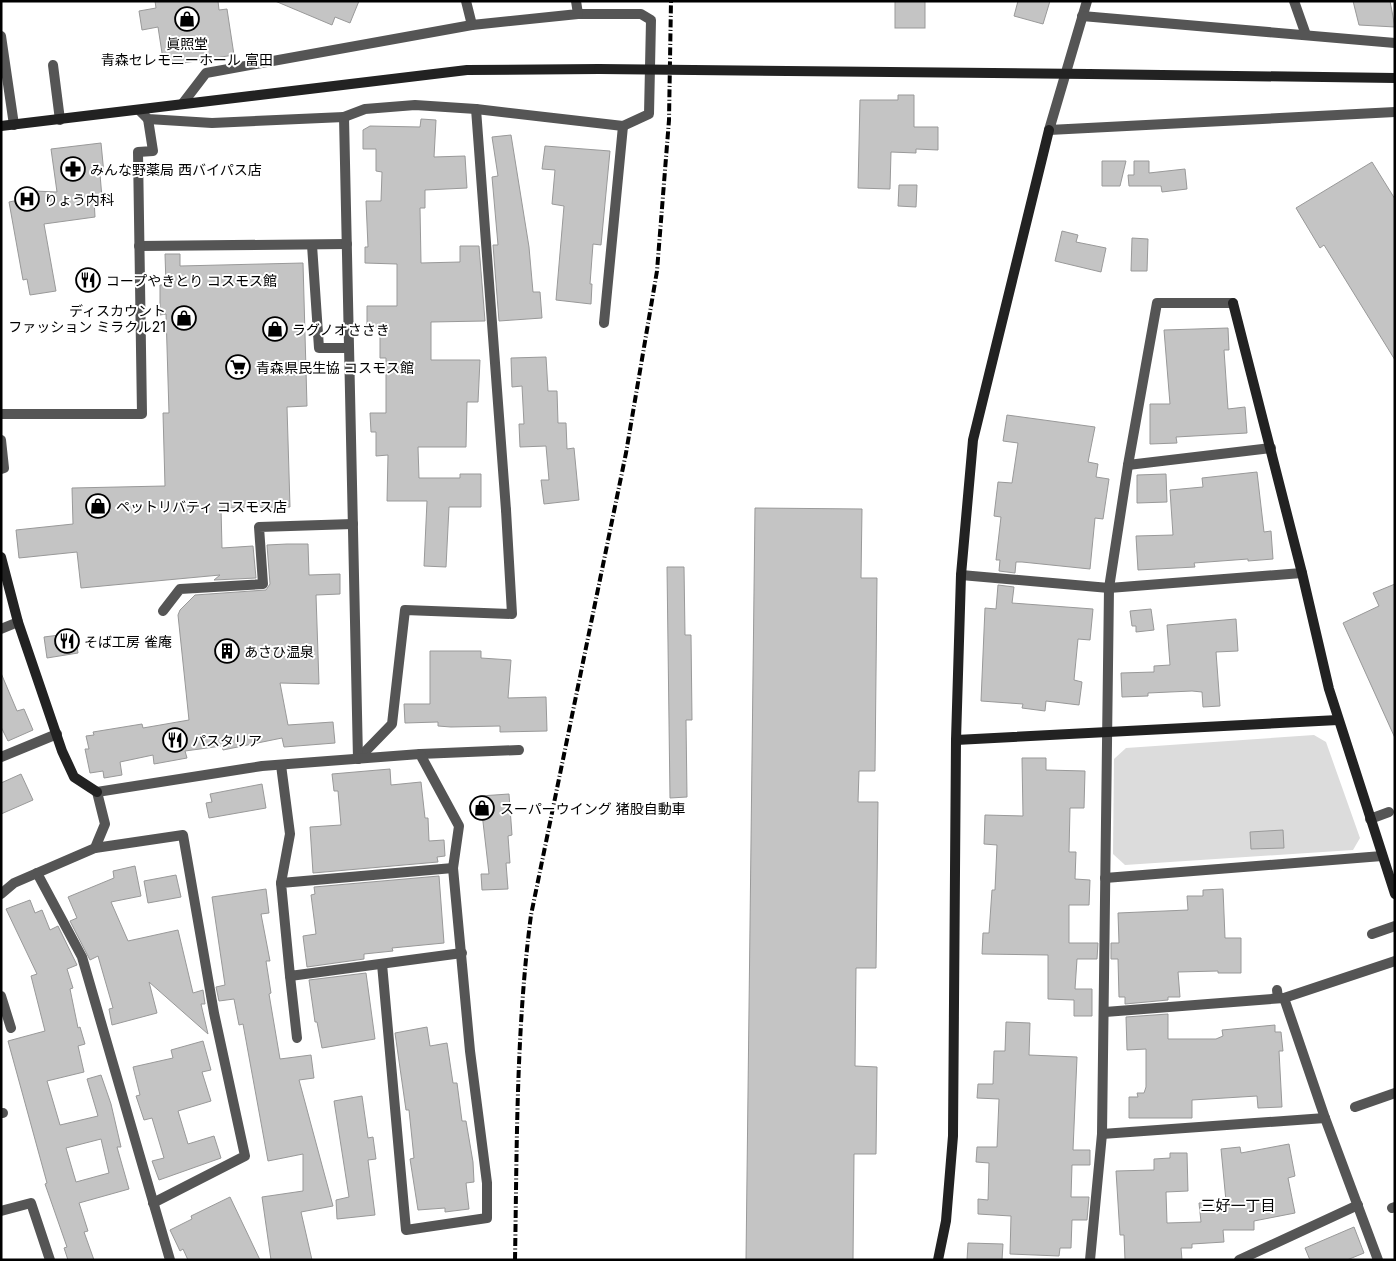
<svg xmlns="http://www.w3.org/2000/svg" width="1396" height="1261" viewBox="0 0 1396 1261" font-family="Inter,'Noto Sans JP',sans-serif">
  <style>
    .green { fill: #dcdcdc }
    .building { fill: #c4c4c4; stroke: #999; fill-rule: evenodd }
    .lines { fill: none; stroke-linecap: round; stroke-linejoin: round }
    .lane { stroke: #555; stroke-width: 10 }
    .street { stroke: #555; stroke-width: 10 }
    .secondary { stroke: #222; stroke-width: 10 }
    .rail { stroke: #000; stroke-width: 4; stroke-dasharray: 8 2.5 1 2.5; stroke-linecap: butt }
    .secondary-bridge { stroke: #222; stroke-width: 10 }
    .labels { text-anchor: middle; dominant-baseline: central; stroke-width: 4; stroke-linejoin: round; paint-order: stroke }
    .poi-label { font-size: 14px; fill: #000; stroke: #fff; text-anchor: start }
    .neighbourhood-label { font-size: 15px; fill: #000; stroke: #fff }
  </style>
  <rect width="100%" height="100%" fill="#fff"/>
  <path class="green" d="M1314,735L1326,742L1360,838L1353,850L1125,865L1113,854L1114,759L1126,748Z"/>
  <g class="building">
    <path d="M155,1H218L219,10L227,9L234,55L164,66L158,27L142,30L139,11L156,8Z"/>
    <path d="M275,1H359L350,23L335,17L332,25Z"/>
    <rect x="895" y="1" width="30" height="27"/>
    <path d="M1018,1H1050L1043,24L1014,16Z"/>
    <path d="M1353,1H1390L1395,27L1359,25Z"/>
    <path d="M898,95H914V127H938V150L916,149V153L891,152L890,189L858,188L860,100H898Z"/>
    <path d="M421,119L436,120L434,157L465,156L467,188L425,190V208H420L421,263L460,262V246H479L485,321L431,322V360H480L478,402H467L466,447H418L419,478H460V474H481V507H449L446,567L424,566L427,501H387L388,455L376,456V432H371L370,413H386V358H380V327H367V306H397V264L365,263V247H368L366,201H381L382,172L376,171V149H363V130L370,126L420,127Z"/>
    <path d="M511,135L529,247L533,292H540L542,318L499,321L493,245H498L492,177L498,176L492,137Z"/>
    <path d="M101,143L104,174H100L102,198L94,199L95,217L44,224L56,291L30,295L27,279L23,280L9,202L19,200L34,191L57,192L51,149Z"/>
    <path d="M545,146L610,151L601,245L593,244L590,284H592L591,304L556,300L564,206L552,204L555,170L542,169Z"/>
    <path d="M1102,161H1126L1120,186H1102Z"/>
    <path d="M1134,161H1149V173L1185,169L1187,189L1162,192L1161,186H1129L1128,175H1134Z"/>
    <path d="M1372,162L1395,199V360L1324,245L1320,248L1296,208Z"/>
    <path d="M899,185H917L916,207L898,206Z"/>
    <path d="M1062,231L1078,235L1076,242L1106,248L1101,272L1055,261Z"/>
    <path d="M1132,238L1148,239L1147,271H1131Z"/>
    <path d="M165,254H180V266L303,263L307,406L287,407L290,507L221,508L222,548L253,546L256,578L214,580L220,575L81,588L77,552L19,558L16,530L73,524L72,488L165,486L163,413H169L166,314L160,315V285H166Z"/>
    <path d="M1228,328L1229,350H1224L1228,409L1245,407L1247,433L1176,437L1177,443L1150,444V404H1170L1164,330Z"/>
    <path d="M546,357L548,391H557L558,423H566L567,449L574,448L579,500L544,504L541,480H549L546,446L520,447L519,424H524L522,386L512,387L511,358Z"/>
    <path d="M1007,415L1095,427L1088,462L1098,464L1096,477L1109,479L1103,519L1095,518L1090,569L1022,562H1016L1015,573L999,571L1000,560H996L1001,517L994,516L998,482L1012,483L1018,443L1003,441Z"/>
    <path d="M1257,472L1264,532L1271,531L1273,559L1248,561V559L1194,563L1195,567L1138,570L1136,536L1173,535L1170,490L1203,487L1202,478Z"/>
    <path d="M1166,474L1167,502L1137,503V475Z"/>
    <path d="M755,508L862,509L861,578H877L875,771H859L858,802H878L876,968H856L855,1066L877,1067L876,1154H854L853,1260H746Z"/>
    <path d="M287,544H308L309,575L340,574V594L316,595L319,684L280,683L288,725L333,722L335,743L284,747L282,738L223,750L222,746L185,751L187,758L154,764L153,755L120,762L122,775L104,778L103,771L90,773L85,749H89L86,736L94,735L93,732L142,724L143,728L189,720L178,615L180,610L195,595L266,590L270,584L267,545Z"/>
    <path d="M667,567H684L685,635H691L692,720H686L687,797L670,798Z"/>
    <path d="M1395,584V738L1343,623L1379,606L1373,593Z"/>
    <path d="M998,585L1014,587L1012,603L1093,609L1090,640L1078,639L1074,680L1082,682L1079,705L1046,701L1045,711L1022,708L1023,704L981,701L985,608L996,609Z"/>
    <path d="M1151,609L1154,630L1136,632V626H1132L1130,611Z"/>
    <path d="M1236,619L1238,651L1216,652L1220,706L1203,707L1202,692L1192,691L1148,693V696L1122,697L1121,673L1154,672V666L1170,665L1167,625Z"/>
    <path d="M75,633L78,653L47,658L44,637Z"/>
    <path d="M430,651H481V658L511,660L508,698L546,697L547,731L500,732V726L451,727L438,726V722L405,723L404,704H430Z"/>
    <path d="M1,673L17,711L24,709L33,730L8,741L1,727Z"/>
    <path d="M1022,758H1046V770L1085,771L1084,808H1070L1069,852H1076L1075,879L1090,880L1089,905H1069V943H1098L1097,959H1077L1075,989H1092V1016H1074V1000L1048,999V955L982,954L983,933H989L992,890H995L997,845L984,844L985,815L1023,816Z"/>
    <path d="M390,769L391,785L421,782L425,818H428L429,841L444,840L445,856L437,857L438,862L313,873L310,827L341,825L338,791H334L332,774Z"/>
    <path d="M21,774L33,800L1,814V783Z"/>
    <path d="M262,784L266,808L209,818L206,803L212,802L210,794Z"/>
    <path d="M509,794L512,835L508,836L510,863H506L508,889L482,890L481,874H489L480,796Z"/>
    <path d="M1283,830L1284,848L1251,849L1250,832Z"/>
    <path d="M135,866L141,896L111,902L128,941L178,930L193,993L203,990L205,1004H201L208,1034L149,982L157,1013L112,1025L109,1009L113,1008L98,956L90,960L70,921L77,918L68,897L114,878L113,871Z"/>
    <path d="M176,875L181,897L148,903L144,881Z"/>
    <path d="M439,876L444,943L392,948L393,951L364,954V959L307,967L303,936L316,934L311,895L315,894L314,887Z"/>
    <path d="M266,889L269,913L261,914L270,961H266L271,993L269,994L280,1059L311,1055L314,1078L299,1080L333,1206L301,1212L312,1260H271L262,1197L303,1191V1154L268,1161L243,1024L239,1025L234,999L219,1001L216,987L225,985L212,897Z"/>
    <path d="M1223,889L1225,938H1241V973H1218V971L1178,972L1180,997H1168V1000L1125,1004V997H1119L1118,959H1111V943H1119L1118,913L1188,910L1187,896H1203V890Z"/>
    <path d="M30,900L35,913L42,910L50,930L58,926L77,965L67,969L73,988L70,989L78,1028L80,1027L85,1044L78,1046L84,1072L47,1081L60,1125L98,1116L87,1079L101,1075L111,1104L121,1147H117L129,1189L79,1203L88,1231L84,1232L94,1260H68L64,1248L67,1247L45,1184L47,1183L8,1041L45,1031L31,976L37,974L6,909ZM101,1139L109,1173L76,1182L66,1148Z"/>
    <path d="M366,973L375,1039L322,1048L317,1022H315L309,980Z"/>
    <path d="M1168,1014V1039H1216L1223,1036L1222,1030L1275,1025V1032H1281L1283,1051H1279L1282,1107L1258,1108L1257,1096L1192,1100V1118H1129V1097H1138L1137,1093H1144L1146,1087V1049L1127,1050L1126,1017Z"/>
    <path d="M1006,1022L1030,1023L1029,1055L1077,1057L1073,1150H1090V1165H1072L1071,1197H1089L1087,1220H1072L1071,1248H1060L1059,1256L1010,1254L1011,1216L978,1214V1199L988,1200L989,1163L976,1162L977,1147H997L999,1099L977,1098L978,1084H993L994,1051H1005Z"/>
    <path d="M427,1027L430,1046L447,1043L453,1083H457L462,1121H466L473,1162L474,1182L466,1183L469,1209L445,1212V1208L418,1210L410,1159L414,1158L409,1110H406L395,1033Z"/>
    <path d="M203,1041L211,1070L202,1072L211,1101L178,1111L188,1144L214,1136L221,1158L159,1180L152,1161L164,1158L152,1118L144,1120L136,1096L140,1095L133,1067L173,1058L171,1050Z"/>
    <path d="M362,1096L368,1138L373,1137L376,1159L368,1160L375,1215L337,1219L336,1200L349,1197L334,1101Z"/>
    <path d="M1289,1144L1295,1176L1288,1178L1295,1213L1254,1221V1230H1223L1224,1242L1192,1244V1248H1181L1182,1260H1125L1124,1235H1120L1116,1171L1154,1170V1159L1170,1158V1153H1187L1188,1191L1166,1192L1167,1223L1201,1222L1199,1203L1226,1201L1221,1149L1240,1147L1241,1153Z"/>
    <path d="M230,1197L260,1260H188L183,1249L180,1251L170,1230L192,1219L191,1216Z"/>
    <path d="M1354,1227L1364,1253L1347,1260H1310L1305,1248Z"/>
    <path d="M968,1243L1003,1244L1002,1260H967Z"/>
  </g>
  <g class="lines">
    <g class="lane">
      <path d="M1,36L14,125"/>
      <path d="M53,65L60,120"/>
      <path d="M312,245L319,348H349"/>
      <path d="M139,246L347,244"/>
      <path d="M1,414H142L138,152L153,151L148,119"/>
      <path d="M1,440L4,468L1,469"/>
      <path d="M163,611L180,589L263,584L259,527L353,524"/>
      <path d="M1,629L18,622"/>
      <path d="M420,754L519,750"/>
      <path d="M1,757L57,734"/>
      <path d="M358,759L392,724L405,610L512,614L506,510"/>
      <path d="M1370,819L1389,812"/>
      <path d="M1372,934L1395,926"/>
      <path d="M1277,990L1278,998"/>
      <path d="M1,996L11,1028"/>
      <path d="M1355,1107L1395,1093"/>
      <path d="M1,1113H3"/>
      <path d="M1392,1208L1395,1207"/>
      <path d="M1,1211L31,1203L50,1260"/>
    </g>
    <g class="street">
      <path d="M466,1L472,25"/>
      <path d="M1087,1L1049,130L1395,112"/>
      <path d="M1294,1L1306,35"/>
      <path d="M578,14H641L651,20L649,114L623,126"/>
      <path d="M1082,16L1395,43"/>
      <path d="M183,103L206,73L472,25L578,14L576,1"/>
      <path d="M476,109L506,510"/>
      <path d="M139,110L148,119L212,123L344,117L358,759"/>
      <path d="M344,117L365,109L415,105L476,109L623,126L604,323"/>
      <path d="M1128,465L1271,448"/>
      <path d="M961,575L1109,588L1302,573"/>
      <path d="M281,765L290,834L281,883"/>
      <path d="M95,848L183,835L214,1013L245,1156L153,1203"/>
      <path d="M453,868L281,883L290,976L462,953"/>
      <path d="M37,873L82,957L170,1260"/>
      <path d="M1105,878L1382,856"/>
      <path d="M1,894L14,883L95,848L105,824L97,792L262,766L420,754L459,826L453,868L470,1051L487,1183V1218L406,1230L382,964"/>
      <path d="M290,976L297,1038"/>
      <path d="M1105,1012L1284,998"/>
      <path d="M1102,1134L1325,1118"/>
      <path d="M1090,1260L1102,1134L1109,588L1128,465L1157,303H1233"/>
      <path d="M1239,1260L1358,1205"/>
      <path d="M1378,1260L1325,1118L1284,998L1395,961"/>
    </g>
    <g class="secondary">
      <path d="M1089,74L1395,78"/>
      <path d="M1,126L467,70L599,69"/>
      <path d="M1233,303L1302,573L1329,689L1395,894"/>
      <path d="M1,557L18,622L62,751L74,777L97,792"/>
      <path d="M956,740L1338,720"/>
      <path d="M938,1260L946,1221L953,1136L956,740L961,575L973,440L1049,130"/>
    </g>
    <path class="rail" d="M515,1260C517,1145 516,1030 531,915L626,453L657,271L669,120L671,1"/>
    <path class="secondary-bridge" d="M599,69L1089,74"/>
  </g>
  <defs>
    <g id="shop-ring" transform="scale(1.25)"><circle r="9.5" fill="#fff" stroke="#000" stroke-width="1.5"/><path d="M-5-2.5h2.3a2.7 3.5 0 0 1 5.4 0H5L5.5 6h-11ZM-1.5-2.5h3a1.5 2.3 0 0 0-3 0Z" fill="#000"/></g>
    <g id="pharmacy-ring" transform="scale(1.25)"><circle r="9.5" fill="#fff" stroke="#000" stroke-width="1.5"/><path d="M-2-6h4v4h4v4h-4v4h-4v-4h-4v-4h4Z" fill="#000"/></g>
    <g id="hospital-ring" transform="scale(1.25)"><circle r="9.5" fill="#fff" stroke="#000" stroke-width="1.5"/><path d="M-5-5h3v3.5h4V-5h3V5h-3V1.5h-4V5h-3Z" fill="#000"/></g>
    <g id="restaurant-ring" transform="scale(1.25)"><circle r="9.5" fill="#fff" stroke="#000" stroke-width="1.5"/><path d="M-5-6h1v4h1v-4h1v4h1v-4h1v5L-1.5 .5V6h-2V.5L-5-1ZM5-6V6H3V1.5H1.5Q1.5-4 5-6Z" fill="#000"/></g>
    <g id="supermarket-ring" transform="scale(1.25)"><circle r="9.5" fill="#fff" stroke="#000" stroke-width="1.5"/><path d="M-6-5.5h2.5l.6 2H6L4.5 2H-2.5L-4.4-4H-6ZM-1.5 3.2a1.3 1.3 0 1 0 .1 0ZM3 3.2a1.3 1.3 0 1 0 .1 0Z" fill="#000"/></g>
    <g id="building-ring" transform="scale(1.25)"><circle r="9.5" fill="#fff" stroke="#000" stroke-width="1.5"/><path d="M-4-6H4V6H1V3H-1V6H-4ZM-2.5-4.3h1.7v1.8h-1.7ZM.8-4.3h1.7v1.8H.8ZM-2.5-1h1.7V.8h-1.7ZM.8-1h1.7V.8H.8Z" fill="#000"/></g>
  </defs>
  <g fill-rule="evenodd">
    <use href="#shop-ring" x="187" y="19"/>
    <use href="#pharmacy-ring" x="73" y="169"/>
    <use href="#hospital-ring" x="27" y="199"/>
    <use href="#restaurant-ring" x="88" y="280"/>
    <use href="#shop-ring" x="184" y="318"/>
    <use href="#shop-ring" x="275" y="329"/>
    <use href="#supermarket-ring" x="238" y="367"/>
    <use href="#shop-ring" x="98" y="506"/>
    <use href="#restaurant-ring" x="67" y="641"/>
    <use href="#building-ring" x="227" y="651"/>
    <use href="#restaurant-ring" x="175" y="740"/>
    <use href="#shop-ring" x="482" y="808"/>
  </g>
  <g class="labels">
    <g class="poi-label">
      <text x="187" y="43" text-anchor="middle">眞照堂<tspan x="187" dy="16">青森セレモニーホール 富田</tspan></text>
      <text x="90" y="169">みんな野薬局 西バイパス店</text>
      <text x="44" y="199">りょう内科</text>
      <text x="106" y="280">コープやきとり コスモス館</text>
      <text x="166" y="310" text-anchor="end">ディスカウント<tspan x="166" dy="16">ファッション ミラクル21</tspan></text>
      <text x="292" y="329">ラグノオささき</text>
      <text x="256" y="367">青森県民生協 コスモス館</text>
      <text x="116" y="506">ペットリバティ コスモス店</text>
      <text x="84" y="641">そば工房 雀庵</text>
      <text x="244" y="651">あさひ温泉</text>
      <text x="192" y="740">パスタリア</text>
      <text x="500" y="808">スーパーウイング 猪股自動車</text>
    </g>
    <g class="neighbourhood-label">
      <text x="1238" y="1205">三好一丁目</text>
    </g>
  </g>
  <rect width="1396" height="1261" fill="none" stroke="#000000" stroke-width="5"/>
</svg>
